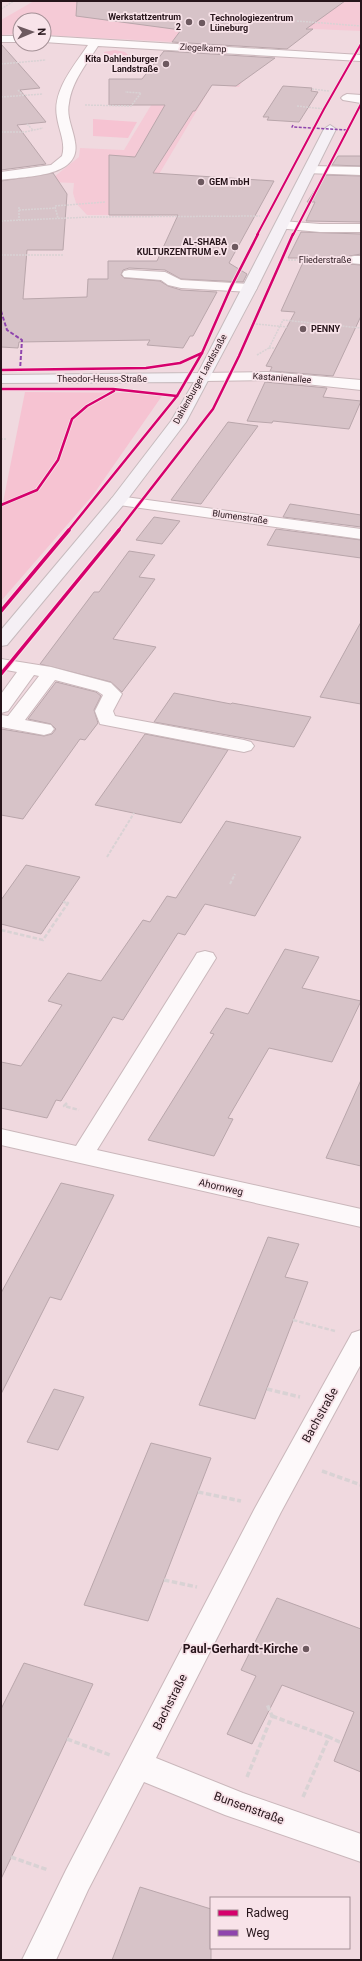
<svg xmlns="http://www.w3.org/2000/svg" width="362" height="1961" viewBox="0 0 362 1961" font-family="Roboto,sans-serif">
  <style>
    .built { fill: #f5cad6 }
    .green { fill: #f6c3d2 }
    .building { fill: #d7c3c8; stroke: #b9a6ab }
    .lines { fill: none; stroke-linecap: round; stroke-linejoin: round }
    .minor-casing { stroke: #cab7bb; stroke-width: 2 }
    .major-casing { stroke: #c6babd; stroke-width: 2 }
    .path-far3 { stroke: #d9d2d4; stroke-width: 1.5; stroke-dasharray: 2 1; stroke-linecap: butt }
    .path-far2 { stroke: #d9d2d4; stroke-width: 2; stroke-dasharray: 3.5 1.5; stroke-linecap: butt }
    .path-far1 { stroke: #d9d2d4; stroke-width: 2.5; stroke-dasharray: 4.5 2; stroke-linecap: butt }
    .path { stroke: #d9d2d4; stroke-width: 3.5; stroke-dasharray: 5.5 2.5; stroke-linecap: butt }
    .minor { fill: #fdf9fa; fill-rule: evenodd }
    .major { fill: #f5f0f5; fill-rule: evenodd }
    .quiet-far1 { stroke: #8e44ad; stroke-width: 1.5; stroke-dasharray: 3 1.5; stroke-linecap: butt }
    .quiet { stroke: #8e44ad; stroke-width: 2; stroke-dasharray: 4 2; stroke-linecap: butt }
    .cycleway-far2-casing { stroke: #f8e3e9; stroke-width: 3.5 }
    .cycleway-far1-casing { stroke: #f8e3e9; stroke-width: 4 }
    .cycleway-casing { stroke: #f8e3e9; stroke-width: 5.5 }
    .cycleway-far2 { stroke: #d6006c; stroke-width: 2 }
    .cycleway-far1 { stroke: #d6006c; stroke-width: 2.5 }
    .cycleway { stroke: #d6006c; stroke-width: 3.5 }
    .poi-dot { fill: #6d595f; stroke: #f8e3e9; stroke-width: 1.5 }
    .labels { text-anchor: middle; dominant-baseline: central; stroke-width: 3.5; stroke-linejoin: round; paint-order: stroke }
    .far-poi-label { font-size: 9px; font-weight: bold; fill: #26141a; stroke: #f8e3e9; text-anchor: end }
    .far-street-label { font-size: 9px; fill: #26141a; stroke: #f8e3e9 }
    .street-label { font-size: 10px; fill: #26141a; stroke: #f8e3e9 }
    .near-street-label { font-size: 12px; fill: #26141a; stroke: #f8e3e9 }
    .near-poi-label { font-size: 12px; font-weight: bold; fill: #26141a; stroke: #f8e3e9; text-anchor: end }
  </style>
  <rect width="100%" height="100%" fill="#f0d9df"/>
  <g class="built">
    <path d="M34,1H361V31L313,29L287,26L245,46L44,35V20H20V34L1,35V20Z"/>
    <path d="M170,74L243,79L239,87L212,85L155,181L156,215H87L76,203L73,193L74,183L51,182L54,177L79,157L80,148L124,150Z"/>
  </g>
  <g class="green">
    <path d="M115,50L125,52L131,58L117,62L107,61L104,57V52Z"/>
    <path d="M93,119L137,122L128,138L93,136Z"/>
    <path d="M25,392L164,393L93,495L1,601V502H3Z"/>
  </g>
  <g class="building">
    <path d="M77,1H345L306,29H313L287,49L172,42L181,30L76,16Z"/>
    <path d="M1,44L40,88L20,90L46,122L17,125L46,164L1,170Z"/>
    <path d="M164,51L275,58L236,86L212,85L195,111H193L153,173L274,181L229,263L247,274L243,282L181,279L165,270L129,268L123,270L121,275L124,278L160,281L168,286L181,290L217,292L193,336H190L183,348L147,345L150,340L19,342L18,348L1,347V181L53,173L67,194L63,250H27L23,299L87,297L88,279H108V261H157L178,215H109V155L135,157L165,105H109V79H142Z"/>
    <path d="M283,86L312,88L311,91L318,92L299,122L267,120L269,117H263Z"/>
    <path d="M338,156H361V166L332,165Z"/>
    <path d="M325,175L361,176V222L306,221L315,202H307Z"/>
    <path d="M301,232L361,234V254L349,256L346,259L349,264L361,265V316L333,376L270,371L272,367L266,366L295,312L281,311L305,258H288Z"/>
    <path d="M265,382L327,388L323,397L361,401L349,429L273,421L272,423L247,421Z"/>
    <path d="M228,422L258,426L201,504L171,500Z"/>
    <path d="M290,504L361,515V527L283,517Z"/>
    <path d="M154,517L180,521L162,544L136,540Z"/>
    <path d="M276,529L361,540V558L267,545Z"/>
    <path d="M129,551L155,555L139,577L155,579L113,639L156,647L122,692L111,682L40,664L94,592H99Z"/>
    <path d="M361,622V704L320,697Z"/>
    <path d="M56,682L96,692L101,696L94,710L98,723L85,740L80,739L23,819L1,815V729L44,736L52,734L56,729L51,724L28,719Z"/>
    <path d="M174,693L231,704L232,703L311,717L294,747L154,722Z"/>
    <path d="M145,734L228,750L181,823L95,805Z"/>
    <path d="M226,821L301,837L255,916L205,904L185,935L178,933L123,1020L113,1017L61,1101L56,1100L47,1118L1,1108V1062L21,1066L62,1005L48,1001L68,973L101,981L143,920L150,922L167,896L176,898Z"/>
    <path d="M26,865L80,877L41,934L1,924V900Z"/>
    <path d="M285,949L319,957L302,988L361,1001L332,1062L269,1048L228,1118L233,1119L214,1156L148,1140L214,1034L210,1033L226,1008L248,1014Z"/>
    <path d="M361,1080V1166L326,1158Z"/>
    <path d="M61,1183L114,1195L61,1300L50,1297L1,1394V1293Z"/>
    <path d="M268,1237L299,1244L285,1277L308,1282L255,1419L199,1405Z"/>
    <path d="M54,1389L84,1397L58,1450L27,1442Z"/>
    <path d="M151,1443L211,1458L148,1621L84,1605Z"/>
    <path d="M277,1598L361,1629V1772L334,1761L354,1712L282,1685L252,1744L227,1734L256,1676L241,1670Z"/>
    <path d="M24,1663L93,1684L1,1879V1709Z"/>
    <path d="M140,1887L211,1909V1960H112Z"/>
  </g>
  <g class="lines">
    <g class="minor-casing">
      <g id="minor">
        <rect x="1" y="36" width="19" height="6"/>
        <path d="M44,36L361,55V61L98,46C87,63 72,81 69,103C66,117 73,128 75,142C82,178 25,176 1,180V172L51,165L62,156C66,143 59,131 57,117C52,91 74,66 88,45L44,42Z"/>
        <path d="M347,94L361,95V103L343,100L341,98L343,96Z"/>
        <path d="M309,166L361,167V175L305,173L303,170Z"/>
        <path d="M282,221L320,224H361V232H320L277,228L275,225L277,222Z"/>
        <path d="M354,256H361V264L349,263L347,260L349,257Z"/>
        <path d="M129,270L165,272L181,280L250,284L255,285L257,288L255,291L250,292L181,288L168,285L161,280L124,277L122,274L124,271Z"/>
        <path d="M269,372L361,380V390L269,380L203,381L198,380L196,377L198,374L203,373Z"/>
        <path d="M118,496L361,529V539L112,504L110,501L112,498Z"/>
        <path d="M1,659L51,667L111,683L122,694L113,711L115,716L244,740L251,742L254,746L251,750L244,752L100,724L95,711L103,695L97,691L55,680L25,720L51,725L54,729L51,733L44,735L1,727V715L8,716L39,676L34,675L8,711L1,713V694L17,672L1,669Z"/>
        <path d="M205,951L213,953L216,958L97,1150L361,1209V1227L1,1145V1129L76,1146L194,958L197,953Z"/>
        <path d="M361,1330V1364L281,1512L156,1758L243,1793L361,1834V1862L225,1815L144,1782L88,1890L56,1960H22L66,1870L255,1508L352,1333Z"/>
      </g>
    </g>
    <g class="major-casing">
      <path id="major" d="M330,125L336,129L257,288L186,422L124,504L7,645L1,646V630L112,498L171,421L194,382L1,383V375L198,373L324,129Z"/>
    </g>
    <g class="path-far3">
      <path d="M1,9L14,1"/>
      <path d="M297,21L361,26"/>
      <path d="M1,64L46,60"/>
      <path d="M312,89L329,91"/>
      <path d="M18,90L23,95"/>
      <path d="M1,97L43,94"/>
      <path d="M85,105L131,106L141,93L125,92"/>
      <path d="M297,106L324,109"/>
      <path d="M27,124L33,130"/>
      <path d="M1,132H25L43,128"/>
      <path d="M55,206L105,202"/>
      <path d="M19,207V220"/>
      <path d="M55,207L58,218"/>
      <path d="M19,210L56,208"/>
      <path d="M1,221L90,217L260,216"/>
      <path d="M1,255H63"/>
      <path d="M288,260H335"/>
      <path d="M256,324L287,327"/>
      <path d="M269,348H275"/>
      <path d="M257,355L269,348L283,320L361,328"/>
      <path d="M1,439H7"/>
    </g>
    <g class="path-far2">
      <path d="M107,857L134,813"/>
      <path d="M230,884L235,874"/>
      <path d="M63,902L68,903"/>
    </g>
    <g class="path-far1">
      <path d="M1,930L43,940L68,903L64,902"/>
      <path d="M67,1103L64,1106L79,1110"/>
      <path d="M293,1320L335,1331"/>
    </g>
    <g class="path">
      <path d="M267,1389L300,1397"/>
      <path d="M322,1471L361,1485"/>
      <path d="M198,1492L241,1501"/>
      <path d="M164,1580L197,1587"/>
      <path d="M272,1716L329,1737"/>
      <path d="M67,1739L110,1755"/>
      <path d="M247,1777L272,1716L267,1704"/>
      <path d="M303,1797L329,1737L342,1743"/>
      <path d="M11,1857L48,1870"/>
    </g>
    <use href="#minor" class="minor"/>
    <use href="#major" class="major"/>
    <path class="quiet-far1" d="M293,125L292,127L347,130"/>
    <path class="quiet" d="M1,311L7,330L22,340L20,370"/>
    <g class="cycleway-far2-casing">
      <g id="cycleway-far2">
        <path d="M257,235L324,109L361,44"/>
        <path d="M293,235L361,104"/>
      </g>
    </g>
    <g class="cycleway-far1-casing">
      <g id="cycleway-far1">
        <path d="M1,370L146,368L180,363L202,353"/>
        <path d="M1,389H113L177,396"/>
        <path d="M1,505L37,490L58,460L72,419L87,406L114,391"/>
        <path d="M68,531L177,396L202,353L231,287L258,234"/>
        <path d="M118,531L213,409L239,356L293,234"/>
      </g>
    </g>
    <g class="cycleway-casing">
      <g id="cycleway">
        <path d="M1,611L69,530"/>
        <path d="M1,674L119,530"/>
      </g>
    </g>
    <use href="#cycleway-far2" class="cycleway-far2"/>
    <use href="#cycleway-far1" class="cycleway-far1"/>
    <use href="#cycleway" class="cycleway"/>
  </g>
  <g class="poi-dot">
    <circle cx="189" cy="22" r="4"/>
    <circle cx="202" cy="23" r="4"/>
    <circle cx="166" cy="64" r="4"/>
    <circle cx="201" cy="182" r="4"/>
    <circle cx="235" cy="247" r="4"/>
    <circle cx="303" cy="329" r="4"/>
    <circle cx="306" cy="1649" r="4"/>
  </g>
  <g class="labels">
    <g class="far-poi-label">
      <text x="181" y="17">Werkstattzentrum<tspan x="181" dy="10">2</tspan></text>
      <text x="210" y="18" text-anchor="start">Technologiezentrum<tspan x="210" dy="10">Lüneburg</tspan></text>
      <text x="158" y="59">Kita Dahlenburger<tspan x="158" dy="10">Landstraße</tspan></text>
      <text x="209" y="182" text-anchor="start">GEM mbH</text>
      <text x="227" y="242">AL-SHABA<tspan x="227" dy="10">KULTURZENTRUM e.V</tspan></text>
      <text x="311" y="329" text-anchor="start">PENNY</text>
    </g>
    <g class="far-street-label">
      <text transform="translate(203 48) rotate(3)">Ziegelkamp</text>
      <text x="325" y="260">Fliederstraße</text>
      <text transform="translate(282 378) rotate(4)">Kastanienallee</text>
      <text x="102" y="379">Theodor-Heuss-Straße</text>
      <text transform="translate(200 379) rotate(-61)">Dahlenburger Landstraße</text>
      <text transform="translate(240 517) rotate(8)">Blumenstraße</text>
    </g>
    <g class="street-label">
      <text transform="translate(221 1187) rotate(13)">Ahornweg</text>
    </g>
    <g class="near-street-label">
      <text transform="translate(320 1415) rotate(-61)">Bachstraße</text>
      <text transform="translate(170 1702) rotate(-63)">Bachstraße</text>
      <text transform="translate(249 1808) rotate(20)">Bunsenstraße</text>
    </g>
    <g class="near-poi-label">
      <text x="298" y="1649">Paul-Gerhardt-Kirche</text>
    </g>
  </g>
  <rect width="362" height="1961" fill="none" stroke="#26141a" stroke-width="4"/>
  <rect x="210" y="1897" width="140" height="52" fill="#f8e3e9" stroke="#a49096"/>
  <rect x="218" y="1910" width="20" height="6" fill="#d6006c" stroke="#a49096"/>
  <text x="246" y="1917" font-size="12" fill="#26141a">Radweg</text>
  <rect x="218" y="1930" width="20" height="6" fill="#8e44ad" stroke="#a49096"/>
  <text x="246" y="1937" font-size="12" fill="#26141a">Weg</text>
  <g transform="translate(32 32) rotate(88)"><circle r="19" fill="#f8e3e9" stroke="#a49096"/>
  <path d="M0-3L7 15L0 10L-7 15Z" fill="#6d595f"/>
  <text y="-6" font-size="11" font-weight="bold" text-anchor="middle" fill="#26141a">N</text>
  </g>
</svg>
